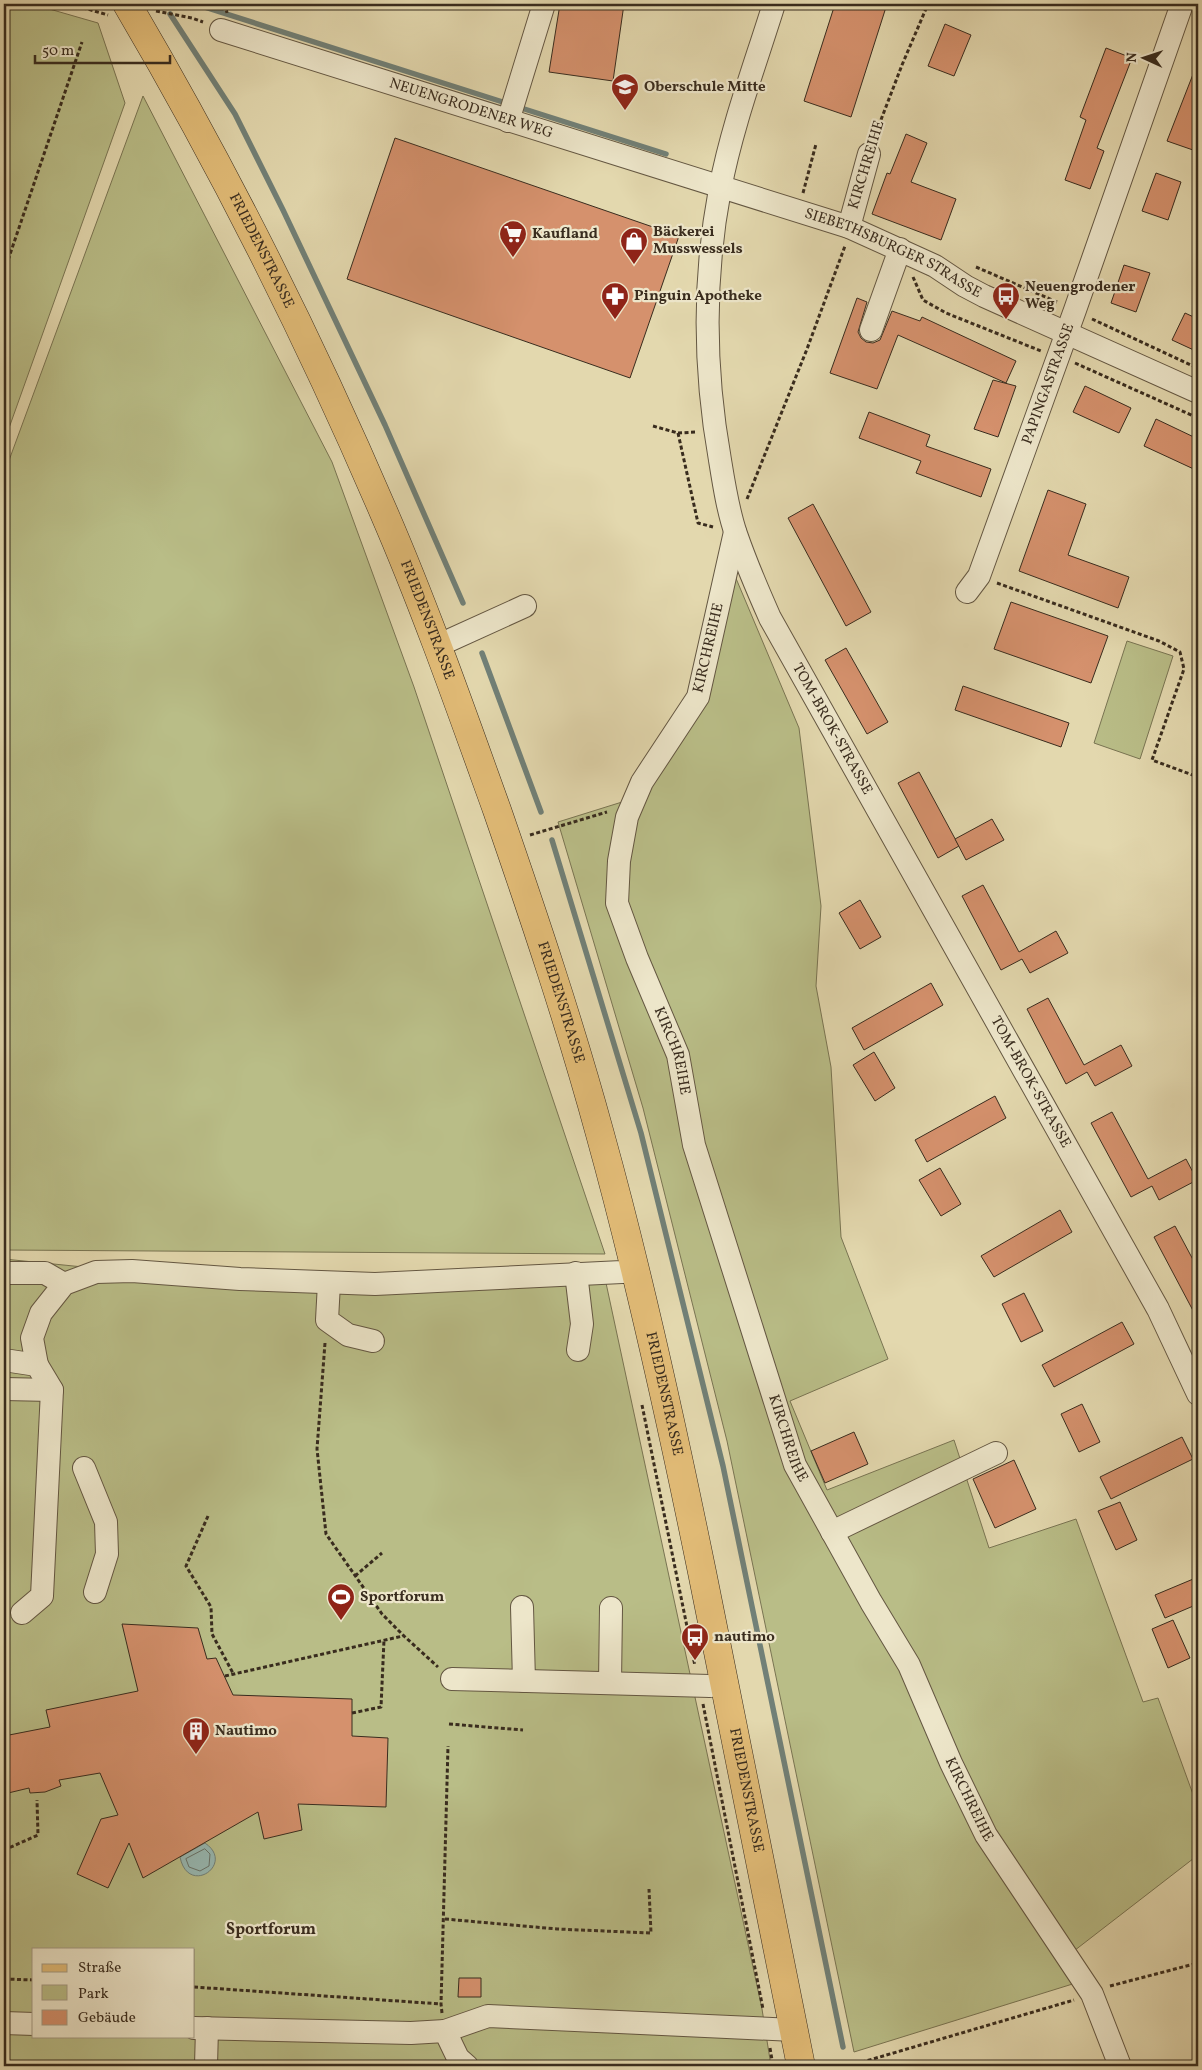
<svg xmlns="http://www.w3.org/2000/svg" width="1202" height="2070" viewBox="0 0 1202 2070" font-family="Vollkorn,serif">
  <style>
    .green { fill: #b9bd87; stroke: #797452; fill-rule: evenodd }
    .water { fill: #97b8b2; stroke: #718077 }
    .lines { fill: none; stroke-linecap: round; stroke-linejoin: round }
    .shore { stroke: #687268; stroke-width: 1 }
    .stream { stroke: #718077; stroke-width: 5.5 }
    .building { fill: #d5916d; stroke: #392c1e }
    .minor-casing { stroke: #645742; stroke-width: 24 }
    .major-casing { stroke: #392c1e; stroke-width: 29 }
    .path { stroke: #392c1e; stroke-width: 3; stroke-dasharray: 4 2.5; stroke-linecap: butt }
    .minor { stroke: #ede6ca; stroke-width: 22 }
    .major { stroke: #e2bc77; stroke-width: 28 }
    .labels { text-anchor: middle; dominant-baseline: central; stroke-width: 4.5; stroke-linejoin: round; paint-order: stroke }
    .poi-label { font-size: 15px; font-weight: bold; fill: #392c1e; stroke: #ede6ca; text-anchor: start }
    .street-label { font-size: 15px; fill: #392c1e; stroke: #ede6ca }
    .neighbourhood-label { font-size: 16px; font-weight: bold; fill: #392c1e; stroke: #ede6ca }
  </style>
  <rect width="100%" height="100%" fill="#e3d8ae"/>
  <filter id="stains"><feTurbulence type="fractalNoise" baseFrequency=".004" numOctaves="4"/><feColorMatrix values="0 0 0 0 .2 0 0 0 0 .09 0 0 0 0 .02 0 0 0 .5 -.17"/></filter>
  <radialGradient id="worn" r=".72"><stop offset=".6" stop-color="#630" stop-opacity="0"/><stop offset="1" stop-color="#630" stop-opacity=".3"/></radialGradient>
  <g class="green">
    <path d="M4,4H32L98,23L125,103L4,442Z"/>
    <path d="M143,96L332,462L414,687L605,1254L4,1250V474Z"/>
    <path d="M735,576L799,728L821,906L816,986L831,1067L841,1237L888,1359L790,1401L827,1490L954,1440L989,1548L1076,1519L1143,1702L1158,1698L1198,1808V1855L1070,1954L1079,1982L854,2052L727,1441L643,1108L558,822L622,802L701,698Z"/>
    <path d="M1127,641L1173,656L1140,759L1094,743Z"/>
    <path d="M4,1259L351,1294L606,1283L762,2009L771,2066H4ZM34,1949H194V2036H34Z"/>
  </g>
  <path class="water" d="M205,1843C236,1864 188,1897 180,1857Z"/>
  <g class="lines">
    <path class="shore" d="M205,1849L210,1854L209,1866L200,1871L189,1867L186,1859Z"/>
    <g class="stream">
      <path d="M195,4L509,104"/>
      <path d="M170,14L235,114L283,210L385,425L463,603"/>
      <path d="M518,107L666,154"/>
      <path d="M482,653L541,812"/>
      <path d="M552,840L641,1133L723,1466L843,2047"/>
    </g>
  </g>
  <g class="building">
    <path d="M560,4H624L613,81L549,72Z"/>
    <path d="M835,4H887L851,117L804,101Z"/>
    <path d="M945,24L971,35L954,76L928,66Z"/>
    <path d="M1106,48L1132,58L1097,148L1104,151L1090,189L1065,180L1086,120L1080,117Z"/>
    <path d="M1197,64L1198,138L1193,150L1167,141Z"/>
    <path d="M906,134L927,143L911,182L956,199L941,240L872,214L887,173L890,174Z"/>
    <path d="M395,138L679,236L630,378L347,279Z"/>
    <path d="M1156,173L1181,182L1168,220L1142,211Z"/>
    <path d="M1124,265L1150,273L1136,312L1111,303Z"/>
    <path d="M857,298L867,302L858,332L861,338L866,342L873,343L880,340L892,311L920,321L922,317L1016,361L1006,383L898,335L877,389L830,373Z"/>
    <path d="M1185,313L1198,319V352L1172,340Z"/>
    <path d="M993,380L1016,386L998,437L974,429Z"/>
    <path d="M1085,386L1131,408L1119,433L1073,412Z"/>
    <path d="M869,412L930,435L926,446L991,469L981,497L916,473L921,461L859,438Z"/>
    <path d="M1156,419L1198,439V471L1144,446Z"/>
    <path d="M1048,490L1086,504L1068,555L1129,577L1118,608L1019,571Z"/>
    <path d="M813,504L871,612L846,626L788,518Z"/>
    <path d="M1011,602L1108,636L1091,683L994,649Z"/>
    <path d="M846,648L888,722L867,734L825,660Z"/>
    <path d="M963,686L1069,723L1061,747L955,710Z"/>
    <path d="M919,772L959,846L938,858L898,783Z"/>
    <path d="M992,819L1004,840L966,860L955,839Z"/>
    <path d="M983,885L1019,952L1056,931L1068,953L1030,973L1022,959L1001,970L962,896Z"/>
    <path d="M860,900L881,937L860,949L839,913Z"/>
    <path d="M931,983L943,1005L864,1050L852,1028Z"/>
    <path d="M1048,998L1084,1065L1121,1045L1132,1066L1095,1086L1087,1072L1066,1084L1027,1009Z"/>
    <path d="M874,1052L895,1088L875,1101L853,1065Z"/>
    <path d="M995,1096L1006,1118L927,1162L915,1140Z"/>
    <path d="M1112,1112L1148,1179L1186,1159L1197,1180L1159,1200L1152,1186L1131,1197L1091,1123Z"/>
    <path d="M940,1168L961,1204L941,1216L919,1180Z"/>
    <path d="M1060,1210L1072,1232L994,1277L981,1256Z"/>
    <path d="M1175,1226L1198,1269V1320L1154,1237Z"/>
    <path d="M1024,1293L1043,1331L1021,1342L1002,1304Z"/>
    <path d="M1122,1322L1134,1344L1054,1387L1042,1365Z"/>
    <path d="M1082,1404L1100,1442L1079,1452L1061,1414Z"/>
    <path d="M854,1432L868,1464L825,1483L811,1451Z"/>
    <path d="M1182,1437L1193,1459L1111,1499L1100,1477Z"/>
    <path d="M1014,1460L1036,1509L995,1528L973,1479Z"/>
    <path d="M1120,1502L1137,1540L1116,1550L1098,1511Z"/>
    <path d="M1198,1577V1604L1165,1618L1155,1595Z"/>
    <path d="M1173,1620L1190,1658L1168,1668L1152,1629Z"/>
    <path d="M122,1624L198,1628L207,1659L216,1658L233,1695L352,1699V1736L388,1738L386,1807L298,1804L302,1830L264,1839L258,1812L143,1878L129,1843L108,1888L77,1874L101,1819L118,1815L100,1773L59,1780L61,1786L45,1792L30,1793L29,1788L4,1794V1736L50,1727L46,1710L138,1691Z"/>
    <path d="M459,1978H481V1997H458Z"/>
  </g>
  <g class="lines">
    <g class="minor-casing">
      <g id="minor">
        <path id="s1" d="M774,4C755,65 732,126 720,189C703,279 704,370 720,460C724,485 728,511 736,534C746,563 758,591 770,618L1158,1309L1198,1394"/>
        <path id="s2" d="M221,30L849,227L935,266L965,286L984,296L1198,392"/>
        <path d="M508,121L544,4"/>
        <path d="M849,227L869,154"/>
        <path d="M871,330L900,249"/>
        <path id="s3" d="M735,532L698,697L642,782L627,817L619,861L617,903L637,958L678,1055L694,1145L795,1465L871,1602L909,1665L951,1763L986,1835L1092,1994L1120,2066"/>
        <path id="s4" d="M967,592L979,576L1075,310L1182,4"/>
        <path d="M437,646L525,606"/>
        <path d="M4,1273H45L64,1284"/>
        <path d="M576,1273L582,1324L578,1350"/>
        <path d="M329,1283L327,1320L348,1335L373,1341"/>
        <path d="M4,1360L37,1365L52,1390L42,1596L22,1613"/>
        <path d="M37,1365L32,1338L41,1313L64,1284L96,1272L132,1271L240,1279L375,1284L622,1272L636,1269"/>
        <path d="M4,1389L52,1390"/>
        <path d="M84,1468L106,1522L107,1554L95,1592"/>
        <path d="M832,1532L996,1453"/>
        <path d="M522,1607L524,1681"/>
        <path d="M452,1679L710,1686L725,1682"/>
        <path d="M610,1683L611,1608"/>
        <path d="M4,2023L34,2024"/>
        <path d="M194,2028L411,2033L445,2031L458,2058L467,2066"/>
        <path d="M445,2031L488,2016L794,2030"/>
        <path d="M206,2066L207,2028"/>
      </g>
    </g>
    <g class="major-casing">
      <g id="major">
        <path id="s5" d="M127,4C223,167 309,338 384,513C426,610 461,710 497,810C534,917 570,1024 600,1134C640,1278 672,1425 702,1572C736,1736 768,1901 801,2066"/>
      </g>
    </g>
    <g class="path">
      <path d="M70,4L108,15"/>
      <path d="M225,4L227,13"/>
      <path d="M156,11L192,18L203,22"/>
      <path d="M874,138L902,65L928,4"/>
      <path d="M803,193L816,144"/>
      <path d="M976,267L1057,302"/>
      <path d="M4,272L82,42"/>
      <path d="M913,277L923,300L946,313L1041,351"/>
      <path d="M1092,319L1193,366"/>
      <path d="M1075,363L1198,418"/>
      <path d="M653,426L678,433L696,432"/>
      <path d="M678,433L698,523L713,527"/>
      <path d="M747,499L807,349L845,246"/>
      <path d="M997,583L1159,641L1180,652L1184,669L1152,760L1198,777"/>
      <path d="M530,835L607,812"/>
      <path d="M325,1343L317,1449L326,1534L382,1614L404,1636L438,1667"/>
      <path d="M642,1405L695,1666"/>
      <path d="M208,1516L186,1566L211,1607L212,1634L234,1675"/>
      <path d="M355,1576L382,1553"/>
      <path d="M225,1676L403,1636"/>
      <path d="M703,1704L763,2009"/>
      <path d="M352,1713L381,1707L384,1640"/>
      <path d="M449,1724L523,1730"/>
      <path d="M4,1850L38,1835L37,1800"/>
      <path d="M445,1919L557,1929L651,1933L649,1889"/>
      <path d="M4,1979L34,1980"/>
      <path d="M1110,1986L1198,1963"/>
      <path d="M194,1987L441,2004"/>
      <path d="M442,2013L441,2004L448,1746"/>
      <path d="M770,2048L773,2066"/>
      <path d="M849,2066L1074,2000"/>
    </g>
    <use href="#minor" class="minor"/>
    <use href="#major" class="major"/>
  </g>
  <defs>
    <g id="school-pin" transform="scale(1.4375)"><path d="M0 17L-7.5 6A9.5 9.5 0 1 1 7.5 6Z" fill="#8f2418" stroke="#ede6ca"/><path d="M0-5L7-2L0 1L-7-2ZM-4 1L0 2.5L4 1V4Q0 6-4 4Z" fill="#fff"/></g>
    <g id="supermarket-pin" transform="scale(1.4375)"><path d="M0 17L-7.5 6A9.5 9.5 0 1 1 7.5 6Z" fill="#8f2418" stroke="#ede6ca"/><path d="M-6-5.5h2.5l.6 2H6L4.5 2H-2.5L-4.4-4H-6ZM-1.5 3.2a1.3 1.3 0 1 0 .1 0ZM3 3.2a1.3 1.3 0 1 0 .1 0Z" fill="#fff"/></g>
    <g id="shop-pin" transform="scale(1.4375)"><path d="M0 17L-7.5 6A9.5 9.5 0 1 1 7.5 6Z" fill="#8f2418" stroke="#ede6ca"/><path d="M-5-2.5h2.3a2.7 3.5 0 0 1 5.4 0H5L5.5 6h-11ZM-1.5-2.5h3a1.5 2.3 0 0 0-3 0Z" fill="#fff"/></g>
    <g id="pharmacy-pin" transform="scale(1.4375)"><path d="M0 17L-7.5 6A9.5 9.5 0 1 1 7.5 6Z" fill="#8f2418" stroke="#ede6ca"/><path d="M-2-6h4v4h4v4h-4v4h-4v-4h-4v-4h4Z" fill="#fff"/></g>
    <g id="bus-pin" transform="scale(1.4375)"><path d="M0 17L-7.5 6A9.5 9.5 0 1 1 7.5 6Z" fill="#8f2418" stroke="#ede6ca"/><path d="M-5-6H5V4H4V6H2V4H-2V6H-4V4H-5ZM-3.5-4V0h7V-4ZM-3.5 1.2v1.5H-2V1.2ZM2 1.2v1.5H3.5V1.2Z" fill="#fff"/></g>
    <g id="stadium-pin" transform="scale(1.4375)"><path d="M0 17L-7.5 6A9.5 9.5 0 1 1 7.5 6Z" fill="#8f2418" stroke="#ede6ca"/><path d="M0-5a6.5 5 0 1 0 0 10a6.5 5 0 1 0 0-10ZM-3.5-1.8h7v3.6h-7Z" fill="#fff"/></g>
    <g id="building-pin" transform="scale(1.4375)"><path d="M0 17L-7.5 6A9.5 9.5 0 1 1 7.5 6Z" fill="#8f2418" stroke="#ede6ca"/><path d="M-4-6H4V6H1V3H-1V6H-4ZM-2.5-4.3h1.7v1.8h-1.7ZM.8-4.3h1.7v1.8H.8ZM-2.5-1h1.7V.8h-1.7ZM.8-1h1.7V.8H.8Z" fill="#fff"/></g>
  </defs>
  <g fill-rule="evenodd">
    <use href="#school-pin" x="625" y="87"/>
    <use href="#supermarket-pin" x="513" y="234"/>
    <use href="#shop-pin" x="634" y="241"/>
    <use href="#pharmacy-pin" x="615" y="296"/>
    <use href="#bus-pin" x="1006" y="296"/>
    <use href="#stadium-pin" x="341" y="1597"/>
    <use href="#bus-pin" x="695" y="1637"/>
    <use href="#building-pin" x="196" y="1731"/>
  </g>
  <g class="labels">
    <g class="poi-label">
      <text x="644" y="87">Oberschule Mitte</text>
      <text x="653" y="232">Bäckerei<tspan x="653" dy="17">Musswessels</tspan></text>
      <text x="532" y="234">Kaufland</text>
      <text x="1025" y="287">Neuengrodener<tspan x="1025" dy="17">Weg</tspan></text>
      <text x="634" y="296">Pinguin Apotheke</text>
      <text x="360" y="1597">Sportforum</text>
      <text x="714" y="1637">nautimo</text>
      <text x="215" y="1731">Nautimo</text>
    </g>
    <g class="street-label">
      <text stroke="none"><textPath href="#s2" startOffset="262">NEUENGRODENER WEG</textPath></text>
      <text transform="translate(867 165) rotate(-73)">KIRCHREIHE</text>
      <text stroke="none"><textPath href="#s5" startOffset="281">FRIEDENSTRASSE</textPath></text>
      <text stroke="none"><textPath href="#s2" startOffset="709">SIEBETHSBURGER STRASSE</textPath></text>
      <text stroke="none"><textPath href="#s4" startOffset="224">PAPINGASTRASSE</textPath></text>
      <text stroke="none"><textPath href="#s5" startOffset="686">FRIEDENSTRASSE</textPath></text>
      <text transform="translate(709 648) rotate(-77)">KIRCHREIHE</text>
      <text stroke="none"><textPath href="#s1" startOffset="759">TOM-BROK-STRASSE</textPath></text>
      <text stroke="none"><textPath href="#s5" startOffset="1091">FRIEDENSTRASSE</textPath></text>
      <text stroke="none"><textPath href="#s3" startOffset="554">KIRCHREIHE</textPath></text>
      <text stroke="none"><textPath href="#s1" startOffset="1164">TOM-BROK-STRASSE</textPath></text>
      <text stroke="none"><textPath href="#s5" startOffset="1496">FRIEDENSTRASSE</textPath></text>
      <text stroke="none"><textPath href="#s3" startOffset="959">KIRCHREIHE</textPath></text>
      <text stroke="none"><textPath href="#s5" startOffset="1901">FRIEDENSTRASSE</textPath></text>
      <text stroke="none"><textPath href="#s3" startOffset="1364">KIRCHREIHE</textPath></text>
    </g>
    <g class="neighbourhood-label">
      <text x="271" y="1930">Sportforum</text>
    </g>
  </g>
  <rect width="1202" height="2070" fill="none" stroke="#e3d8ae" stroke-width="20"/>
  <rect x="5" y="5" width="1192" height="2060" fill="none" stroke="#392c1e" stroke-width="2.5"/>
  <rect x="10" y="10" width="1182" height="2050" fill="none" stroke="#392c1e"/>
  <rect x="32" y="1948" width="162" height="90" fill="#ede6ca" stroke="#a59c85"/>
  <rect x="42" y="1964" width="25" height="8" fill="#e2bc77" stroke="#a59c85"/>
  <text x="78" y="1972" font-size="15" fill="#392c1e">Straße</text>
  <rect x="42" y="1985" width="25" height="15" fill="#b9bd87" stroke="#a59c85"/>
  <text x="78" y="1998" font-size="15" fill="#392c1e">Park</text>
  <rect x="42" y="2010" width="25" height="15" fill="#d5916d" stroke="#a59c85"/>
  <text x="78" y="2022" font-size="15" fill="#392c1e">Gebäude</text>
  <g transform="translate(1144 58) rotate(273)" stroke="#ede6ca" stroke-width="4" paint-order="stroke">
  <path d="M0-4L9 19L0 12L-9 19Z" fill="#392c1e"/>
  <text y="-8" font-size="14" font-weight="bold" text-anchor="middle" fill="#392c1e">N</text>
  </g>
  <path d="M35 55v8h135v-8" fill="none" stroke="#392c1e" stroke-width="2.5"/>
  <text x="42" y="55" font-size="15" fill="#392c1e" stroke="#ede6ca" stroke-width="4" paint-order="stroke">50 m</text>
  <rect width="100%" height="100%" filter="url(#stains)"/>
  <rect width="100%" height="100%" fill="url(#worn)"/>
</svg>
